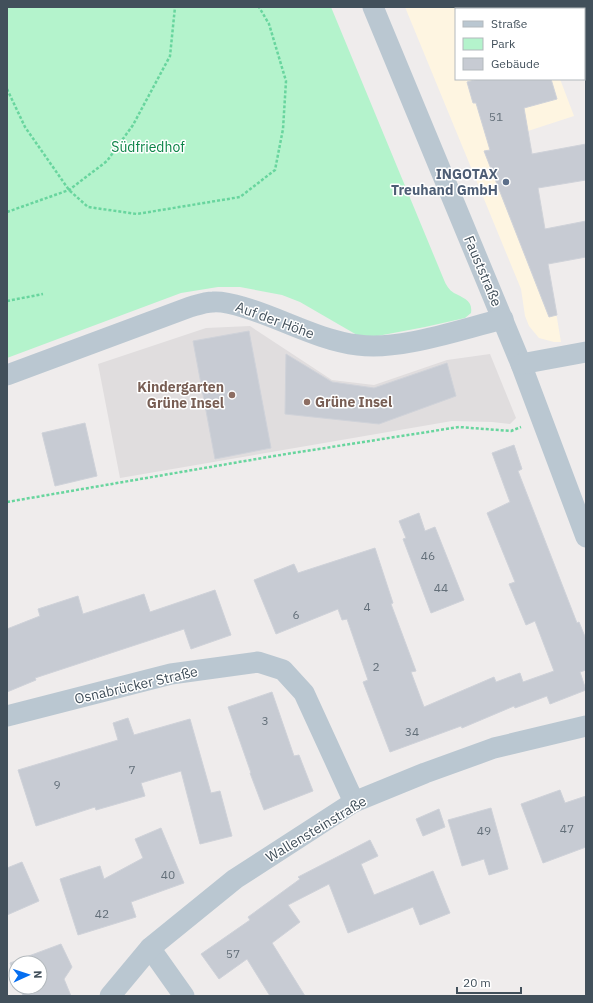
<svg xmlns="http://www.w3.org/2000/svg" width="593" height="1003" viewBox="0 0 593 1003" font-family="'IBM Plex Sans',sans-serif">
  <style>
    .commercial { fill: #fef5e1 }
    .education { fill: #e0ddde }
    .green { fill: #b4f3cc }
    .building { fill: #c7cbd3; stroke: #cfd2d9 }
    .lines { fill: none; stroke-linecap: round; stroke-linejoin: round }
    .path { stroke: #68d59e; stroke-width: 2.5; stroke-dasharray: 3 2; stroke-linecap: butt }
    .minor { stroke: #bac7d1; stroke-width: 21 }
    .service-dot { fill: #5c6f8a; stroke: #fff; stroke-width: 1.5 }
    .education-dot { fill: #8d6e63; stroke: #fff; stroke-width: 1.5 }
    .labels { text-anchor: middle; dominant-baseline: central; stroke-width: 3; stroke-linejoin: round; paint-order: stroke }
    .number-label { font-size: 12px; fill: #636f79 }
    .park-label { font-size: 14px; fill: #0c8447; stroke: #fff }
    .service-label { font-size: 14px; font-weight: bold; fill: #4e5e75; stroke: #fff; text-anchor: end }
    .street-label { font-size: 14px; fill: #42505b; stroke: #fff }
    .education-label { font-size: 14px; font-weight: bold; fill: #785e54; stroke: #fff; text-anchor: end }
  </style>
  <rect width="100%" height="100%" fill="#efecec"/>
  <path class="commercial" d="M405,7H533L534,9H456V79H560L574,116L528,131L545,227L542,228L561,342H554L539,338L529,326L525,316L521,289Z"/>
  <path class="education" d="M250,326L332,380L374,385L447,360L490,354L516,418L510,424L492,422L452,421L120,478L98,364L206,328Z"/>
  <path class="green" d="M7,7H331L444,280C446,285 449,290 454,293C463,298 473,300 471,313L465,318L425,327L372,337L357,335L300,302L282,295L240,287H218L181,293L7,358Z"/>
  <g class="building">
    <path d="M478,79H551L557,99L524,108L532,154L586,144V180L538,188L545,229L586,221V257L548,264L557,315L549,317L484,151L490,150L476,103H473L467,82Z"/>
    <path d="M249,331L271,448L215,459L193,341Z"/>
    <path d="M286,354L332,382L374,388L447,363L456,396L379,424L285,414Z"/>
    <path d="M85,423L97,476L55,486L42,433Z"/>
    <path d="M514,445L522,469L518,471L577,623L579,622L586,639V670L580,672L586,690L550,704L547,696L515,708L514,706L462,728L461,726L390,752L363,682L368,680L347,619L342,620L338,609L276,634L254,580L294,564L298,573L375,548L393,603L391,604L416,671L411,672L424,707L494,677L496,682L520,673L523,682L554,671L535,621L526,625L509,584L515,582L487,513L510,502L492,453Z"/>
    <path d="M419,513L425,531L435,527L464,600L431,613L403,539L406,538L399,521Z"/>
    <path d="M215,590L231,635L191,649L184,629L35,678L36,680L7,692V629L40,616L38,609L78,596L83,614L144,594L150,612Z"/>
    <path d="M272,692L294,756L299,755L313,791L264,810L250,773H251L228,707Z"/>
    <path d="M128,718L134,735L190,719L211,793L220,791L232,836L200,844L181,771L141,783L145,796L96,810L95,807L36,826L18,770L118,740L113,723Z"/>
    <path d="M560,790L565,803L586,796V847L543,863L521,804Z"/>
    <path d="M491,808L508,869L489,875L484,859L462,866L448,820Z"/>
    <path d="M439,809L445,827L423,836L416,819Z"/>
    <path d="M161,828L184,883L131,902L136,917L78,935L60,879L100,866L104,879L143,858L135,839Z"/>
    <path d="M370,840L378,856L361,864L374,895L433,871L450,913L420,925L413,907L348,933L329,884L288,905L300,922L272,943L305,996H270L247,959L219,979L201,954L250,920L248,917L300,879L298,877Z"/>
    <path d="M22,862L39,901L7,915V868Z"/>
    <path d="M61,944L72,967L64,979L71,996H23L20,987H40V963H16V977L10,963Z"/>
  </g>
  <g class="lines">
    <g class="path">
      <path d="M7,89L25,127L69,190L88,207L137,214L240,197L275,170L283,129L286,81L269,24L259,7"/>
      <path d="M7,212L69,190L107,161L133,125L170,56L175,7"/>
      <path d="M7,301L43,294"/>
      <path d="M7,502L274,456L459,427L511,431L521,427"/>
    </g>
    <g class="minor">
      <path d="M373,7L521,364L586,537"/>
      <path d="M521,364L586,352"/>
      <path d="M7,375L190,307C197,305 205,302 213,302C224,301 236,305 246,308C283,319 318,340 358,345C400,351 461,329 503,319"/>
      <path d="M7,716L171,674L258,662L283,670L304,693L354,802"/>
      <path d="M150,948L184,996"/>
      <path d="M110,996L150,948L235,879L354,802L425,773L494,748L586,726"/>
    </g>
  </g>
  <circle class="service-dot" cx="506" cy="182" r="4"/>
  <g class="education-dot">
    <circle cx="232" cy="395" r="4"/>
    <circle cx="307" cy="402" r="4"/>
  </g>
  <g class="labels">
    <g class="number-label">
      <text x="496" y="116">51</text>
      <text x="428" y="555">46</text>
      <text x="441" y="587">44</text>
      <text x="367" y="606">4</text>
      <text x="296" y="614">6</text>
      <text x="376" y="666">2</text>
      <text x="265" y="720">3</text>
      <text x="412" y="731">34</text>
      <text x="132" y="769">7</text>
      <text x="57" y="784">9</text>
      <text x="567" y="828">47</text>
      <text x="484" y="830">49</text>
      <text x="168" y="874">40</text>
      <text x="102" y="913">42</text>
      <text x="233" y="953">57</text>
    </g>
    <g class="park-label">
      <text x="148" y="147">Südfriedhof</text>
    </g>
    <g class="service-label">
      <text x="498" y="174">INGOTAX<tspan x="498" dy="16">Treuhand GmbH</tspan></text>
    </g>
    <g class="street-label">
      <text transform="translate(483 271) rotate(67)">Fauststraße</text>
      <text transform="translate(275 320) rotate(20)">Auf der Höhe</text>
      <text transform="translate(136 685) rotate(-13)">Osnabrücker Straße</text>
      <text transform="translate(316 829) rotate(-31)">Wallensteinstraße</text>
    </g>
    <g class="education-label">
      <text x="224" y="387">Kindergarten<tspan x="224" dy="16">Grüne Insel</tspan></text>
      <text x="315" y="402" text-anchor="start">Grüne Insel</text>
    </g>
  </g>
  <rect width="593" height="1003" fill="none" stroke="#42505b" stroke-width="16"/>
  <rect x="455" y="8" width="130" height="72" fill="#ffffff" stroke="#b3b9bd"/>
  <rect x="463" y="21" width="20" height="6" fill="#bac7d1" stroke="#b3b9bd"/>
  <text x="491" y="28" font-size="12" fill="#42505b">Straße</text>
  <rect x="463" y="38" width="20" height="12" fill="#b4f3cc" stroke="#b3b9bd"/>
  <text x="491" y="48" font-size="12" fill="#42505b">Park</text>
  <rect x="463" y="58" width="20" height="12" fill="#c7cbd3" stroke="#b3b9bd"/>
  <text x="491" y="68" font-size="12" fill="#42505b">Gebäude</text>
  <g transform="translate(28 975) rotate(87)"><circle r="19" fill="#ffffff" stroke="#b3b9bd"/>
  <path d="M0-3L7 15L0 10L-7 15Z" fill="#056ef0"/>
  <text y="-6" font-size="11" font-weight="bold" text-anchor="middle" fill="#42505b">N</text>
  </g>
  <path d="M457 987v6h64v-6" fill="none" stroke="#42505b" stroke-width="2"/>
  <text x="463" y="987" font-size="12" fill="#42505b" stroke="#ffffff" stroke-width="3" paint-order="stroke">20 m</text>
</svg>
